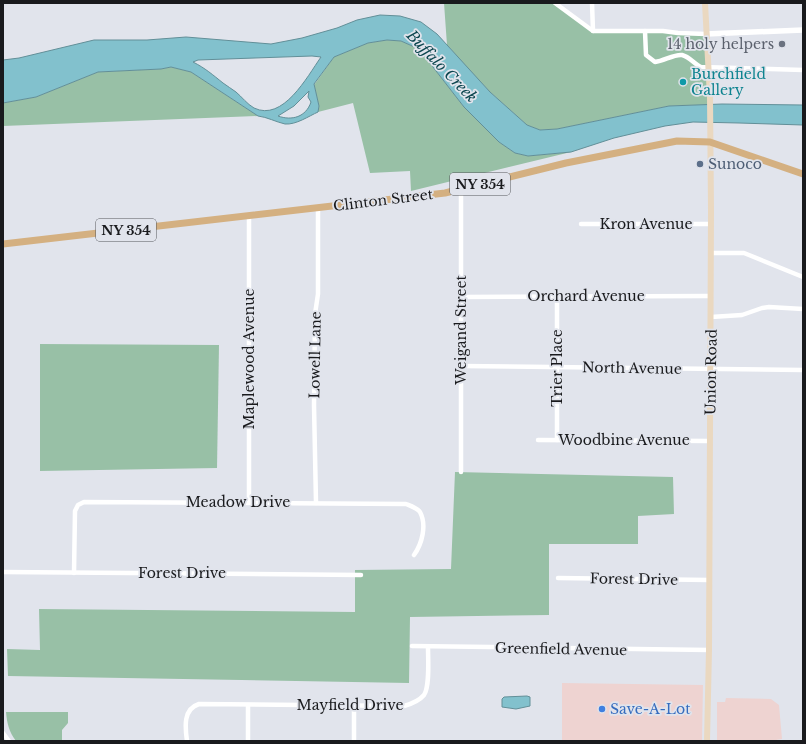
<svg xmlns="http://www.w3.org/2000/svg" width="806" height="744" viewBox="0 0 806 744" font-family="'Libre Baskerville',serif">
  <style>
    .commercial { fill: #eed3d1 }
    .green { fill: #98c0a6 }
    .water { fill: #82c1cd; stroke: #628f98; fill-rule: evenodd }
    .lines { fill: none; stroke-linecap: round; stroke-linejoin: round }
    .minor { stroke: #fff; stroke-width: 4.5 }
    .tertiary { stroke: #fff; stroke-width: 5.5 }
    .secondary { stroke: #ead8c0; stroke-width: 6 }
    .primary { stroke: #d4b081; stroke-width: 7 }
    .worship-dot { fill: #6b7280; stroke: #e1e4ec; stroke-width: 1.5 }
    .culture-dot { fill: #0f9aa8; stroke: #e1e4ec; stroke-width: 1.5 }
    .service-dot { fill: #5c6f8a; stroke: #e1e4ec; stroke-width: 1.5 }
    .shop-dot { fill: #3f7fe0; stroke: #e1e4ec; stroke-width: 1.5 }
    .labels { text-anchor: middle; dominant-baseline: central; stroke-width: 3.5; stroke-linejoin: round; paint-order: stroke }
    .shield { fill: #e1e4ec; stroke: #55575b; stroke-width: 1 }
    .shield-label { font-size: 13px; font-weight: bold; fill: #191a1d }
    .worship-label { font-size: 14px; fill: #5b616d; stroke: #e1e4ec; text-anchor: end }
    .culture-label { font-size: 14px; fill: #0d838f; stroke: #e1e4ec; text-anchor: start }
    .service-label { font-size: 14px; fill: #4e5e75; stroke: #e1e4ec; text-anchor: start }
    .street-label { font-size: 14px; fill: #191a1d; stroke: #e1e4ec }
    .shop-label { font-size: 14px; fill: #366cbe; stroke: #e1e4ec; text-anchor: start }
    .water-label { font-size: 15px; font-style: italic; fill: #0c464f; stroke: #e1e4ec }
  </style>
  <rect width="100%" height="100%" fill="#e1e4ec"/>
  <g class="commercial">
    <path d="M562,683L703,685L702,741H562Z"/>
    <path d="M726,698L771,699L779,705L782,739L776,740V741H717V702H725Z"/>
  </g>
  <g class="green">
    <path d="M444,3H555L593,31L706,34L709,105L669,106L557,129L540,130L527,125L490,92L462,62L447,45Z"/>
    <path d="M387,40L401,41L419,49L464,107L499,142L515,153L528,156L571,152L411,191L410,171L370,173L353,103L318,112L319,106L314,85L334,57L368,43Z"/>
    <path d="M171,67L191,72L258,116L3,126V103L36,97L98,72L161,69Z"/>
    <path d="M40,344L219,345L217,468L40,471Z"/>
    <path d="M455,472L673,477L674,514L638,516V544H549V615L410,617L409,683L8,676L7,649L40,650L39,609L355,612V570L451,569Z"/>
    <path d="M6,712H68V723L62,730V741H16C9,732 7,723 6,712Z"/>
  </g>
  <g class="water">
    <path d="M380,15L400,16L421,22L437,34L490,92L527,125L540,130L557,129L669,106L722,104L803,105V125L739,123L693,122L665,126L614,138L571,152L528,156L515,153L499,142L464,107L419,49L401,41L387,40L368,43L334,57L314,84L319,106L318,112C309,116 296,125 285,124C276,122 267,117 258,116L191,72L171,67L161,69L98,72L36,97L3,103V60L19,58L94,40H147L186,37L271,44L302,38L337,28L357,20ZM312,56L321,57C307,77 283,122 254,108C247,104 242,97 236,92C232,89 227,86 223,83C213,75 205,68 193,62L198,60ZM309,91L308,97L311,102C306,117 292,121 278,116L294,106Z"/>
    <path d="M527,696L530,697V706L516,709L502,707V699L504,697Z"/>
  </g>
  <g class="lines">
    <g class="minor">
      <path d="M555,3L593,31H663L678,33L706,34"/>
      <path d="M592,3L593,31"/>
      <path d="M645,31L646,55L655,62C664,61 674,54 682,55C690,57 694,64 701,67L803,70"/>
      <path d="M461,189V472"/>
      <path d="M249,216V502"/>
      <path d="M581,224H711"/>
      <path d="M711,253H744L803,277"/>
      <path d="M557,296V440"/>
      <path d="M461,297L711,296"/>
      <path d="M711,317L742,315L762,308L769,307L803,309"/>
      <path d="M461,366L803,370"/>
      <path d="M538,440L710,441"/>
      <path d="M316,503L314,405L315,314L318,294V208"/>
      <path d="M3,572L361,575"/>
      <path d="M74,573L75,511L78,505L84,502L406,504C411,506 417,508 420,512C427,525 422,544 414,555"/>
      <path d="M558,578L709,580"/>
      <path d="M412,646L709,650"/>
      <path d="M248,705V741"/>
      <path d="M354,705V741"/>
      <path d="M3,733L9,741"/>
      <path d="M187,741C185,727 183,709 199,704L404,706C411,704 419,701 424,695C430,686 428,659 428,647"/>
    </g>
    <path class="tertiary" d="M706,34L803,30"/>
    <path class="secondary" d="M705,3L710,97L711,211L709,650L707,741"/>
    <path class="primary" d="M3,244L445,193L566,163L677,141L710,142L803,174"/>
  </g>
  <circle class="worship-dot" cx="782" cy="44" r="4"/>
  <circle class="culture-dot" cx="683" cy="82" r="4"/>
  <circle class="service-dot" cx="700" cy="164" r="4"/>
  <circle class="shop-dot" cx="602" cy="709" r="4"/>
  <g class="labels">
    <g class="shield">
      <rect x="450" y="173" width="60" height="22" rx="3"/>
      <rect x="96" y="219" width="60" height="22" rx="3"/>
    </g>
    <g class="shield-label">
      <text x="480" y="184">NY 354</text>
      <text x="126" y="230">NY 354</text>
    </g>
    <g class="worship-label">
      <text x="774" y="44">14 holy helpers</text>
    </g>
    <g class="culture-label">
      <text x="691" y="74">Burchfield<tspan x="691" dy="16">Gallery</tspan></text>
    </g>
    <g class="service-label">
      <text x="708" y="164">Sunoco</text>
    </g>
    <g class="street-label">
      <text transform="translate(383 200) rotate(-7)">Clinton Street</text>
      <text x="646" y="224">Kron Avenue</text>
      <text x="586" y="296">Orchard Avenue</text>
      <text transform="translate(461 330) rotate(-90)">Weigand Street</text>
      <text transform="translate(315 355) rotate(-89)">Lowell Lane</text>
      <text transform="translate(249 359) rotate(-90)">Maplewood Avenue</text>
      <text transform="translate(557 368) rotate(-90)">Trier Place</text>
      <text transform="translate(632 368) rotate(1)">North Avenue</text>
      <text transform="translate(711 372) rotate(-89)">Union Road</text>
      <text x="624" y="440">Woodbine Avenue</text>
      <text x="238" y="502">Meadow Drive</text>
      <text x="182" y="573">Forest Drive</text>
      <text transform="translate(634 579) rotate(1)">Forest Drive</text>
      <text transform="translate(561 649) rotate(1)">Greenfield Avenue</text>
      <text x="350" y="705">Mayfield Drive</text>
    </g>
    <g class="shop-label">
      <text x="610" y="709">Save-A-Lot</text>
    </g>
    <g class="water-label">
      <text transform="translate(442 66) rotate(46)">Buffalo Creek</text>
    </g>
  </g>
  <rect width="806" height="744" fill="none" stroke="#191a1d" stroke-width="8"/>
</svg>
